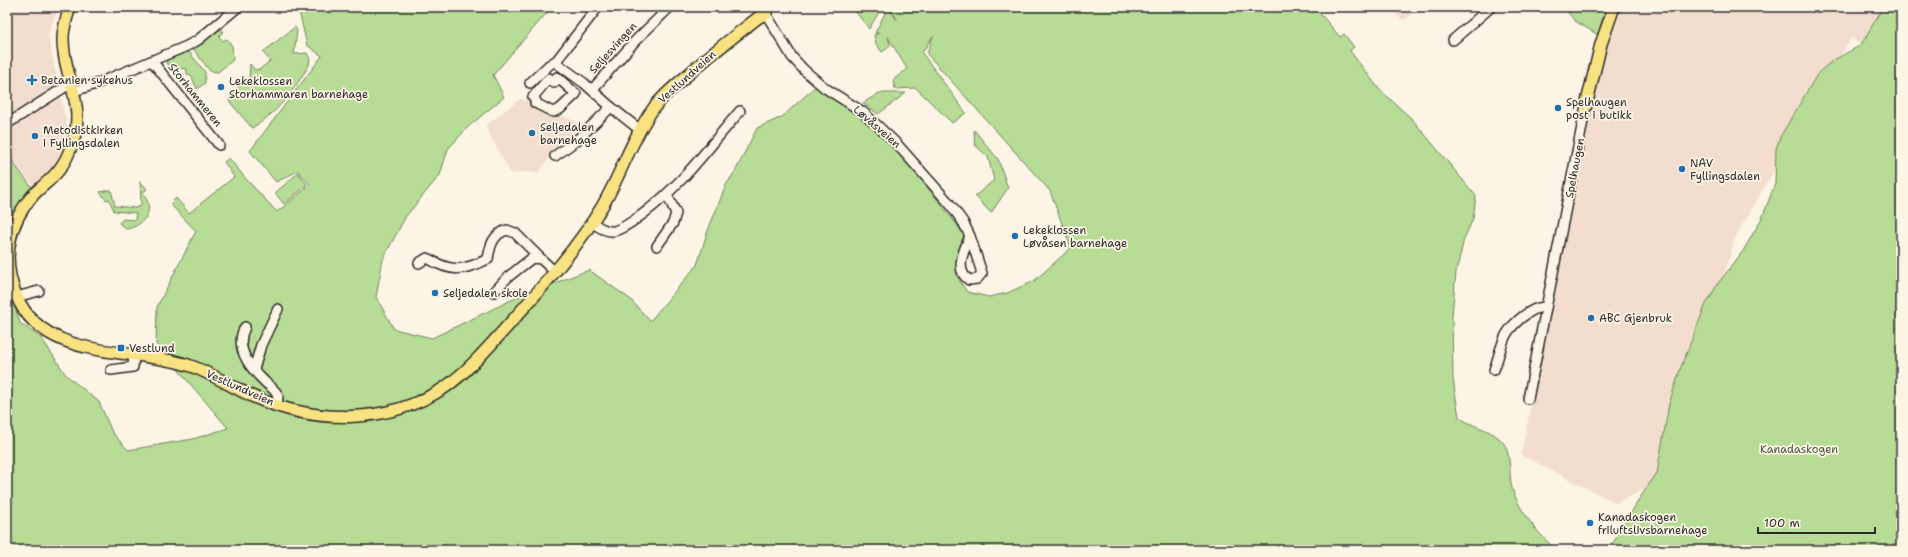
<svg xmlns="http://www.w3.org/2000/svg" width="1908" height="557" viewBox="0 0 1908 557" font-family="'Shantell Sans',sans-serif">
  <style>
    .built { fill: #f3ddce }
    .green { fill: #b7dc96; stroke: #718460 }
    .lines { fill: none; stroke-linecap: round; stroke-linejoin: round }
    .minor-casing { stroke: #2b2b2b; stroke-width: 12 }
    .major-casing { stroke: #2b2b2b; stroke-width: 14 }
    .minor { stroke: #fcf5e5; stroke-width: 9 }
    .major { stroke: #f8e281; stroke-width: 11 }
    .poi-dot { fill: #1f6fb2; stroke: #fcf5e5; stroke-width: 1.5 }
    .labels { text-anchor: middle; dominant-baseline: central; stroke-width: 3.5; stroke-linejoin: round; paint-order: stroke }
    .street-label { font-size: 11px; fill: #2b2b2b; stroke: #fcf5e5 }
    .poi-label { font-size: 11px; fill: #2b2b2b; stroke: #fcf5e5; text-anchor: start }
    .park-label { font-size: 11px; fill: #4e5746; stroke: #fcf5e5 }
  </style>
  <rect width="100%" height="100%" fill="#fcf5e5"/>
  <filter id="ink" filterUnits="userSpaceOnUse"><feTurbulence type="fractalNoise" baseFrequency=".025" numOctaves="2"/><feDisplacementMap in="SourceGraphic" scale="8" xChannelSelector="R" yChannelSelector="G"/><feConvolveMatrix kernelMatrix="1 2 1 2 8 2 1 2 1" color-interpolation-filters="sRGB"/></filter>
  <g filter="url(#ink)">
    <g class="built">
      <path d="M7,7H59L48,35L67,126L63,150L49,173L35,187L14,164L7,147Z"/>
      <path d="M1388,7H1420L1404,21Z"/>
      <path d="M1622,7H1901L1888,63L1851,38L1736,236L1658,483L1616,503L1521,455L1585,133L1608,43Z"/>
      <path d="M532,97L551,116L558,117L559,115L583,124L570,139L557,148L538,173L527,172L511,174L485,126L520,99L527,100Z"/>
    </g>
    <g class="green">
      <path d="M298,7H552L493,75L504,97L468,127L448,149L440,175L406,216L383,259L376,297L394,329L432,338L520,296L589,270L630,299L650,321L697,265L707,233L726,185L736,170L757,128L782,117L815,87C828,96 841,103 853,112C897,146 931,191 964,234L956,275L967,292L989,297L1007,293L1034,281L1071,248L1050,191L927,54L933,36L922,53L966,113L952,123L916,88L895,89L893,80L907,69L888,37L890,44L888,48L882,52L876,44L874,35L879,33H875L888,7L897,20L892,10L896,7H927L931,10L935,7H1313L1324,18L1340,37L1344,34L1354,47L1350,51L1379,89L1412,119L1476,196L1473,219L1464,239L1456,272L1452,315L1453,379L1459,417C1472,427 1488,428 1500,439C1513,451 1508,473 1512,488C1518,509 1540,537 1557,550H7V284L20,323L42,339L66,375L99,402L112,432L128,450L193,439L228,428L156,344L157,307L196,231L170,204L176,198L189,213L234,177L224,162L229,158L246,179L277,212L310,185L298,171L276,182L250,151L322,56L307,45Z"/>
      <path d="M852,7H882L869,29Z"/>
      <path d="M1563,7H1606L1598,35L1575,21Z"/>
      <path d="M1883,7H1901V550H1609L1641,496L1657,473L1669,404L1681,367L1706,304L1719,282L1743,251L1762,218L1775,184L1776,149L1780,137L1818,73L1832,61L1861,45Z"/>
      <path d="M295,27L297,31L294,54L307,53L310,59L309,65C294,90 278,113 252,128L229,101L231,93L249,78L250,64L255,70L258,69L259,70L270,61L263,52Z"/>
      <path d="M221,29L223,32L219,36L223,41L227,39L232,46L233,60L218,72L210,71L194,50L195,47Z"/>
      <path d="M185,52H189L205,72V83L197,89L191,75L187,74V69L175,68L166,63L168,59Z"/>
      <path d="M879,93H906L878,114L863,103Z"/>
      <path d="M974,130L998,159L1008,188L991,213L975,196L994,180L988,157L975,145Z"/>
      <path d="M7,147L14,164L34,190L7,228Z"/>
      <path d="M298,173L307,185L284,204L275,193Z"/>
      <path d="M140,181L147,189L143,192C144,196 147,199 148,203C152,216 138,228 126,229L119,223L123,219L135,220L136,213L114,211L109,199L106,200L100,192L111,190L115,206L135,208L141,206Z"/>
    </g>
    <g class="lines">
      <g class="minor-casing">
        <g id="minor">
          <path d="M766,14L792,57L804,70L825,88L863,112L896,143L950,204L963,222L970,236L982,273L977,279L969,280C954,270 964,250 970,236"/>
          <path d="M1453,40L1491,7"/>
          <path d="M152,61L219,145"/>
          <path d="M555,62L584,83L611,107L640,130"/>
          <path d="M557,77L576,94L560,109L553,112L535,103L536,101L533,97L549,78L554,83Z"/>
          <path d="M530,83L549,65L557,60L598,7"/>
          <path d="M592,90L636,40L670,7"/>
          <path d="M74,91L96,84L187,46L198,40L238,7"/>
          <path d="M7,124L65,87L72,85"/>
          <path d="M555,156L577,140L611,107"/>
          <path d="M592,222C598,227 606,232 614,231C625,228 634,220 643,214C684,183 707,149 740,111"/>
          <path d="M657,246L673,223L676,213L667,195"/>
          <path d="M419,263L427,258C452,273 463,271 488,259C490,246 493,234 507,230L515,233L541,259"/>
          <path d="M494,292L508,277L532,258L541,259L554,271"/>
          <path d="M16,297L39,291"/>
          <path d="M245,327C234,347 250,368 265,382C269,386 276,390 278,396C278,399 277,402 277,405"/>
          <path d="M254,369L261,345L278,309"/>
          <path d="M111,370L133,367L134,355"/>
          <path d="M1494,370C1498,359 1501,345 1506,335C1513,323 1532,306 1546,307"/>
          <path d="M1528,399L1586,106"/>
        </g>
      </g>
      <g class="major-casing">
        <g id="major">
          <path d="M70,7C67,17 63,27 63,38C62,72 85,103 74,138C71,148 67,159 61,167C54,178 43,185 34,194C8,223 1,259 16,295C44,363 134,346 191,366C213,374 233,388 254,397C315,424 387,425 444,388C467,372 485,351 504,330C539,291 576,250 603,205C621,174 632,138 653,109C663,95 677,84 690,73C712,53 736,35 759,17L766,14L764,7"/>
          <path d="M1586,106L1601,44L1614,7"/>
        </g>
      </g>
      <use href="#minor" class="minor"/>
      <use href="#major" class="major"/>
    </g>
  </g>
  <g class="poi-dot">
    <path d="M30 74h4v4h4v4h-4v4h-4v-4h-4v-4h4z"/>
    <circle cx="221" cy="87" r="4"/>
    <circle cx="1558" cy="108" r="4"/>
    <circle cx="532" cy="133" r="4"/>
    <circle cx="35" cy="136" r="4"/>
    <circle cx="1682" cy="169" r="4"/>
    <circle cx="1015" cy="236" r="4"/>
    <circle cx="435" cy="293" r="4"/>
    <circle cx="1591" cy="318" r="4"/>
    <rect x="117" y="344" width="8" height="8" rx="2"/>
    <circle cx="1590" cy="523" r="4"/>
  </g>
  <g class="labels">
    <g class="street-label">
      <text transform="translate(613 48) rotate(-48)">Seljesvingen</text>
      <text transform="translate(687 77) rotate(-42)">Vestlundveien</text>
      <text transform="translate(195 95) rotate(51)">Storhammeren</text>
      <text transform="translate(877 127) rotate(41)">Løvåsveien</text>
      <text transform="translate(1575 168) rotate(-79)">Spelhaugen</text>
      <text transform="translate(240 388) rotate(24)">Vestlundveien</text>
    </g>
    <g class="poi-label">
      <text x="41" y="80">Betanien sykehus</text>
      <text x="229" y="81">Lekeklossen<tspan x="229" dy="13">Storhammaren barnehage</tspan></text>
      <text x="1566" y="102">Spelhaugen<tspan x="1566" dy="13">post i butikk</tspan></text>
      <text x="540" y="127">Seljedalen<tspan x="540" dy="13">barnehage</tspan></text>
      <text x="43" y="130">Metodistkirken<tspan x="43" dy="13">i Fyllingsdalen</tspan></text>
      <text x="1690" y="163">NAV<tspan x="1690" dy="13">Fyllingsdalen</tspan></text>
      <text x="1023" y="230">Lekeklossen<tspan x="1023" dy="13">Løvåsen barnehage</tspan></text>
      <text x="443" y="293">Seljedalen skole</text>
      <text x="1599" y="318">ABC Gjenbruk</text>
      <text x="129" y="348">Vestlund</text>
      <text x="1598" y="517">Kanadaskogen<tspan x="1598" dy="13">friluftslivsbarnehage</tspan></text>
    </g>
    <g class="park-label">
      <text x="1799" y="449">Kanadaskogen</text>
    </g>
  </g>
  <rect width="1908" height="557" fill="none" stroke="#fcf5e5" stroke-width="24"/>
  <rect x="12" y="12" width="1884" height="533" fill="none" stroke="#2b2b2b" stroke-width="1.5" filter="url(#ink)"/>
  <path d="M1758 527v6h117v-6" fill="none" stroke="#2b2b2b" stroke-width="2"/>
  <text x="1764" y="527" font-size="12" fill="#2b2b2b" stroke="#fcf5e5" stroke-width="3" paint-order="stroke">100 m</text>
</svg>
